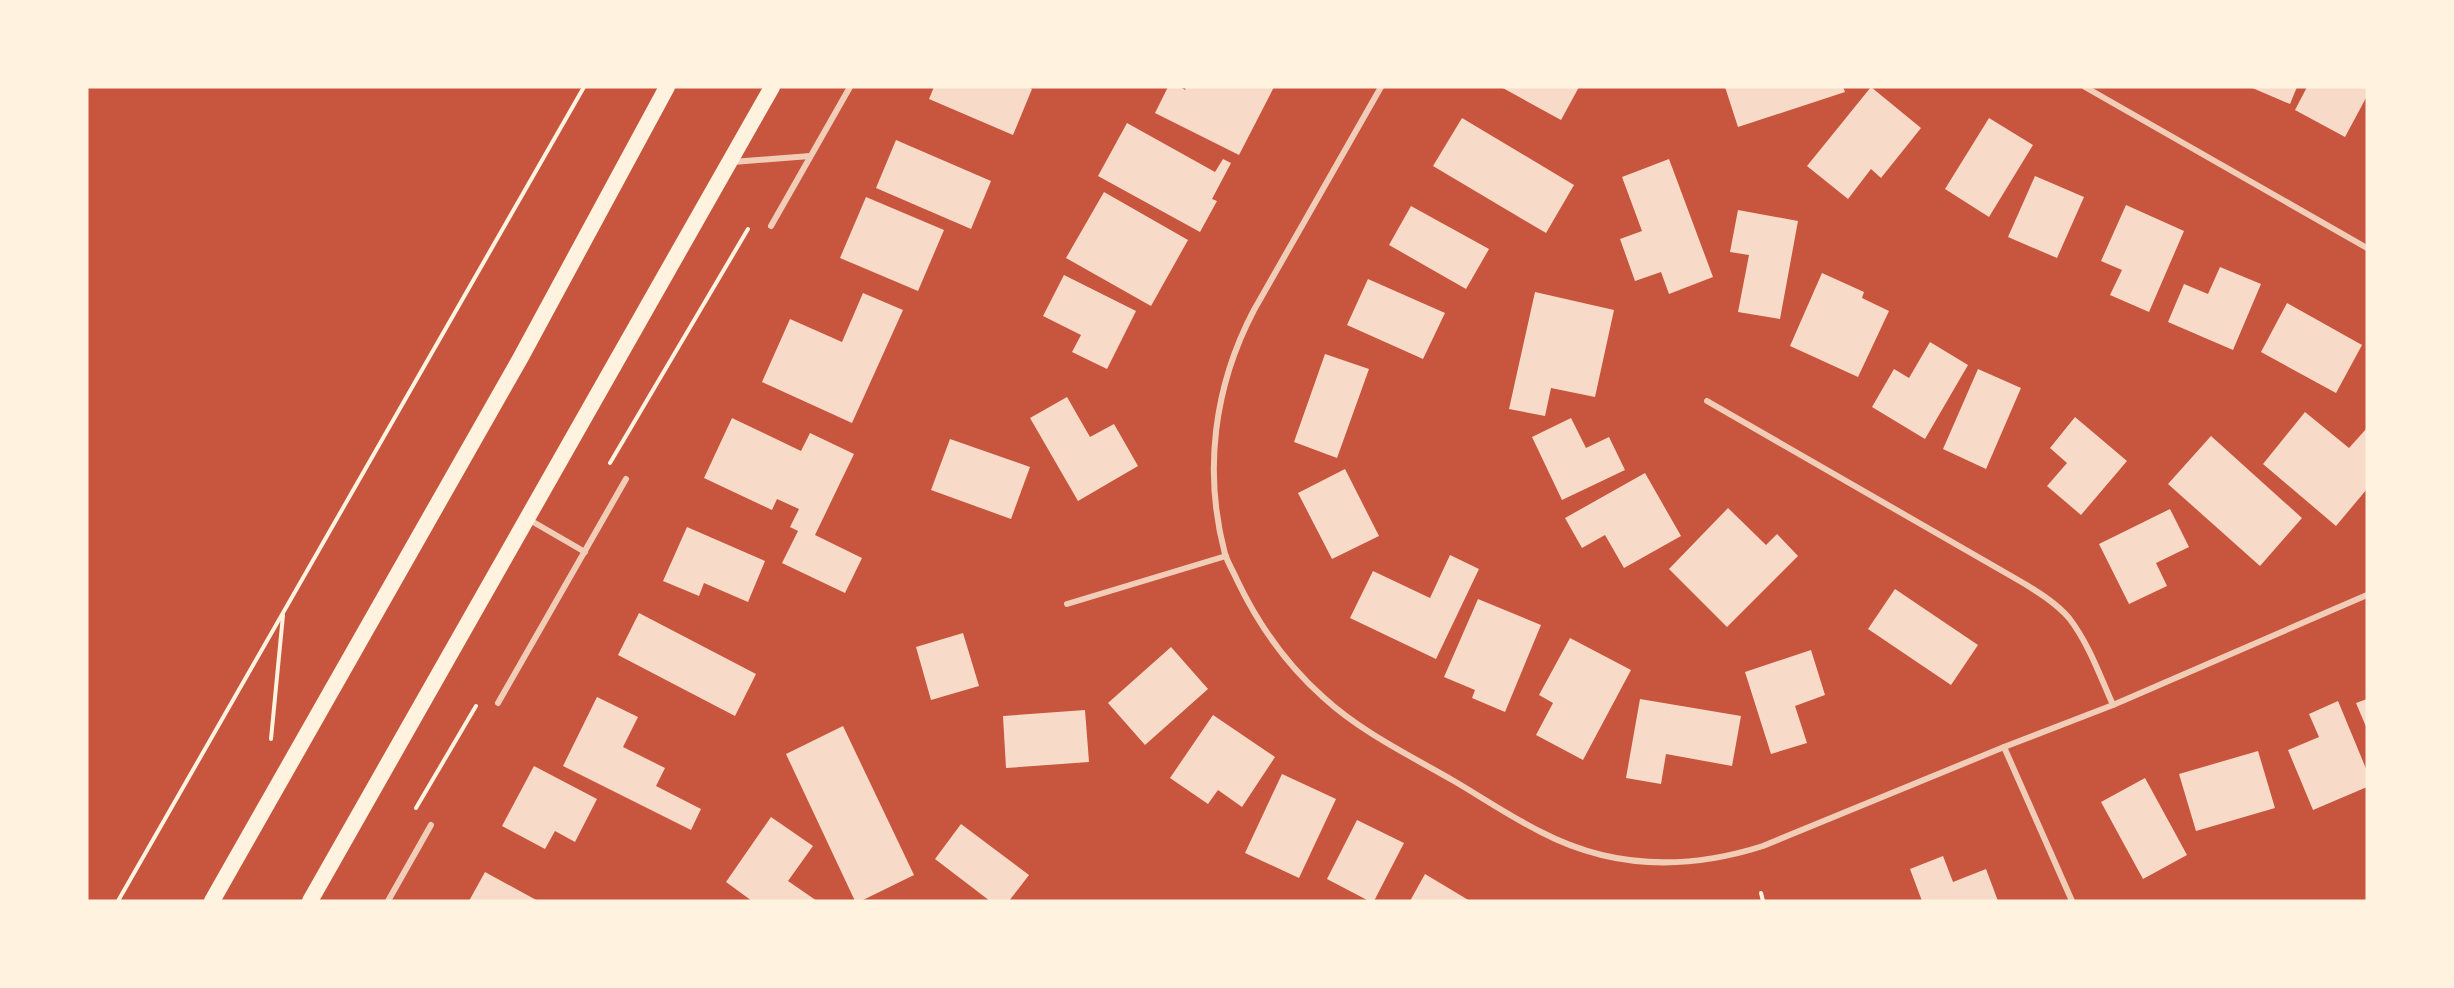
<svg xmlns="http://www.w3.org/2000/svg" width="2454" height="988" viewBox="0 0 2454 988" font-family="Signika,sans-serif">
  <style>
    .building { fill: #f7dbc8 }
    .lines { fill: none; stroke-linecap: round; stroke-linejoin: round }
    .path { stroke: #fff3e0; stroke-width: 4 }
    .minor { stroke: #f1ccb7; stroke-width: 6 }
    .trunk { stroke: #fff3e0; stroke-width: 16 }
  </style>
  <rect width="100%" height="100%" fill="#c8553d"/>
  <g class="building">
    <path d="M934,87H1028L1032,89L1013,135L929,99Z"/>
    <path d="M1168,87H1180L1185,90L1186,87H1274L1239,155L1155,113Z"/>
    <path d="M1501,87H1579L1561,120Z"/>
    <path d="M1725,87H1843L1845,92L1738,127Z"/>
    <path d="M1871,87L1921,128L1881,178L1871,169L1848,199L1807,166Z"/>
    <path d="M2250,87H2297L2290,104Z"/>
    <path d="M2307,87H2367V96L2345,137L2295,110Z"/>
    <path d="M1462,118L1574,185L1546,233L1433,166Z"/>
    <path d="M1989,118L2033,145L1989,217L1945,189Z"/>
    <path d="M1127,123L1215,172L1223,159L1231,163L1212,199L1217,201L1200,232L1098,176Z"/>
    <path d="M896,140L991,181L971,229L876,188Z"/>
    <path d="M1669,159L1713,277L1669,294L1661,272L1635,281L1620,239L1642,231L1622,177Z"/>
    <path d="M2035,176L2084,197L2057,258L2008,237Z"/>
    <path d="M1104,192L1188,240L1151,306L1066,258Z"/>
    <path d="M866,197L944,230L918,291L840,258Z"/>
    <path d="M2126,205L2184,231L2149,312L2110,295L2122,270L2101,261Z"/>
    <path d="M1411,206L1489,249L1466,289L1389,245Z"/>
    <path d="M1738,210L1798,221L1780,319L1738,312L1749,255L1730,252Z"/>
    <path d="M2220,267L2261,284L2233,350L2168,322L2184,284L2208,294Z"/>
    <path d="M1822,273L1864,292L1862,298L1889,311L1858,377L1790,346Z"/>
    <path d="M1064,275L1136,311L1107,369L1072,352L1081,335L1043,316Z"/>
    <path d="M1368,279L1445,313L1423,359L1347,325Z"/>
    <path d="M1535,292L1614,310L1595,397L1551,388L1545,416L1509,409Z"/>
    <path d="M863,293L903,310L852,423L762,382L790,319L842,342Z"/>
    <path d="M2287,303L2362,345L2336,393L2261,352Z"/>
    <path d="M1930,342L1968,365L1925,439L1872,407L1894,369L1909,378Z"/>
    <path d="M1325,354L1369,369L1337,458L1294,442Z"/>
    <path d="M1978,369L2021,388L1986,469L1943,449Z"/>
    <path d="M1067,397L1090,437L1114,424L1138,466L1078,501L1030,418Z"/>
    <path d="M2305,412L2349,448L2367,428V489L2336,526L2263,464Z"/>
    <path d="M2075,417L2127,461L2081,515L2047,486L2067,463L2050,448Z"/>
    <path d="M732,418L801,451L810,433L854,454L815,535L862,558L845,593L782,563L798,531L790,527L799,509L777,499L772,510L704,478Z"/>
    <path d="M1571,418L1586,448L1609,437L1625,470L1562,500L1532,437Z"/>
    <path d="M2211,436L2302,518L2260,566L2168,484Z"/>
    <path d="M950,439L1030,467L1011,519L931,490Z"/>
    <path d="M1345,469L1379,536L1332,559L1298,493Z"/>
    <path d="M1645,473L1681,536L1624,568L1605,535L1582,548L1565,518Z"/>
    <path d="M1728,508L1766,545L1777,534L1798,556L1727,627L1669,569Z"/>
    <path d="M2170,509L2189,547L2156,563L2167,586L2129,604L2099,544Z"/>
    <path d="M687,527L765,561L748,602L704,583L699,596L663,581Z"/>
    <path d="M1450,555L1479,569L1436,659L1350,618L1373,571L1430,598Z"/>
    <path d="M1895,589L1978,645L1951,685L1868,629Z"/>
    <path d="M1478,599L1541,625L1505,712L1472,698L1475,690L1444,677Z"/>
    <path d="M639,613L756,674L735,716L618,655Z"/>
    <path d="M963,633L979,686L931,700L916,647Z"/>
    <path d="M1570,638L1631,670L1583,760L1536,735L1553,703L1539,695Z"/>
    <path d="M1171,647L1208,689L1145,745L1108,703Z"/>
    <path d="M1811,650L1825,695L1795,706L1807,743L1771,754L1745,672Z"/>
    <path d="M597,697L638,717L623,747L665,768L656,786L701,809L691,830L563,766Z"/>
    <path d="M1640,699L1741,716L1732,766L1666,754L1661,784L1626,778Z"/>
    <path d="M2367,699V729L2356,703Z"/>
    <path d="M2338,701L2367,771V787L2313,810L2288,750L2319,737L2309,714Z"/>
    <path d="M1085,710L1089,762L1006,768L1003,716Z"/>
    <path d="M1213,715L1275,757L1242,807L1218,790L1208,804L1170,778Z"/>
    <path d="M843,726L914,875L861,901H855L786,754Z"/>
    <path d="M2258,751L2275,808L2196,831L2179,774Z"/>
    <path d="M534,766L597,799L575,842L555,831L545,849L502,826Z"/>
    <path d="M1282,774L1336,799L1299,878L1245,853Z"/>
    <path d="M2145,778L2187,855L2143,879L2101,802Z"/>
    <path d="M771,817L813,846L788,881L817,901H752L726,882Z"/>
    <path d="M1357,820L1404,843L1374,901H1369L1327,879Z"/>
    <path d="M961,824L1029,875L1009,901H990L935,859Z"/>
    <path d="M1943,856L1953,882L1986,869L1998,901H1922L1910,869Z"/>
    <path d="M485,872L538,901H469Z"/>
    <path d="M1425,874L1470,901H1410Z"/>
  </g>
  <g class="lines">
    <g class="path">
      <path d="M610,463L748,229"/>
      <path d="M271,739L283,615"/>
      <path d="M416,808L476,706"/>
      <path d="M1761,893L1763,901"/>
      <path d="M118,901L584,87"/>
    </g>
    <g class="minor">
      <path d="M1381,87L1254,310C1214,386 1203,471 1225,554C1228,563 1233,571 1237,580C1258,624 1286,664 1323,697C1361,732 1409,755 1454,781C1483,798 1511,817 1541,832C1612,869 1688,870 1763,846L2004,747L2113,705L2367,595"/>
      <path d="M2085,87L2367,248"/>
      <path d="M733,162L810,156"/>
      <path d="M771,226L850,87"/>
      <path d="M1707,401L2025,584C2041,594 2057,604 2069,618C2089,644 2100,676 2113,705"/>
      <path d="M528,519L585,552"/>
      <path d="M1067,604L1226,556"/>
      <path d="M498,703L626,479"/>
      <path d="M2004,747L2072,901"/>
      <path d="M388,901L431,825"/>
    </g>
    <g class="trunk">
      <path d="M212,901L521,357L667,87"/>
      <path d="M310,901L772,87"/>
    </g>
  </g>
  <rect width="2454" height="988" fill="none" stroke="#fff3e0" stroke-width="177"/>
</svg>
